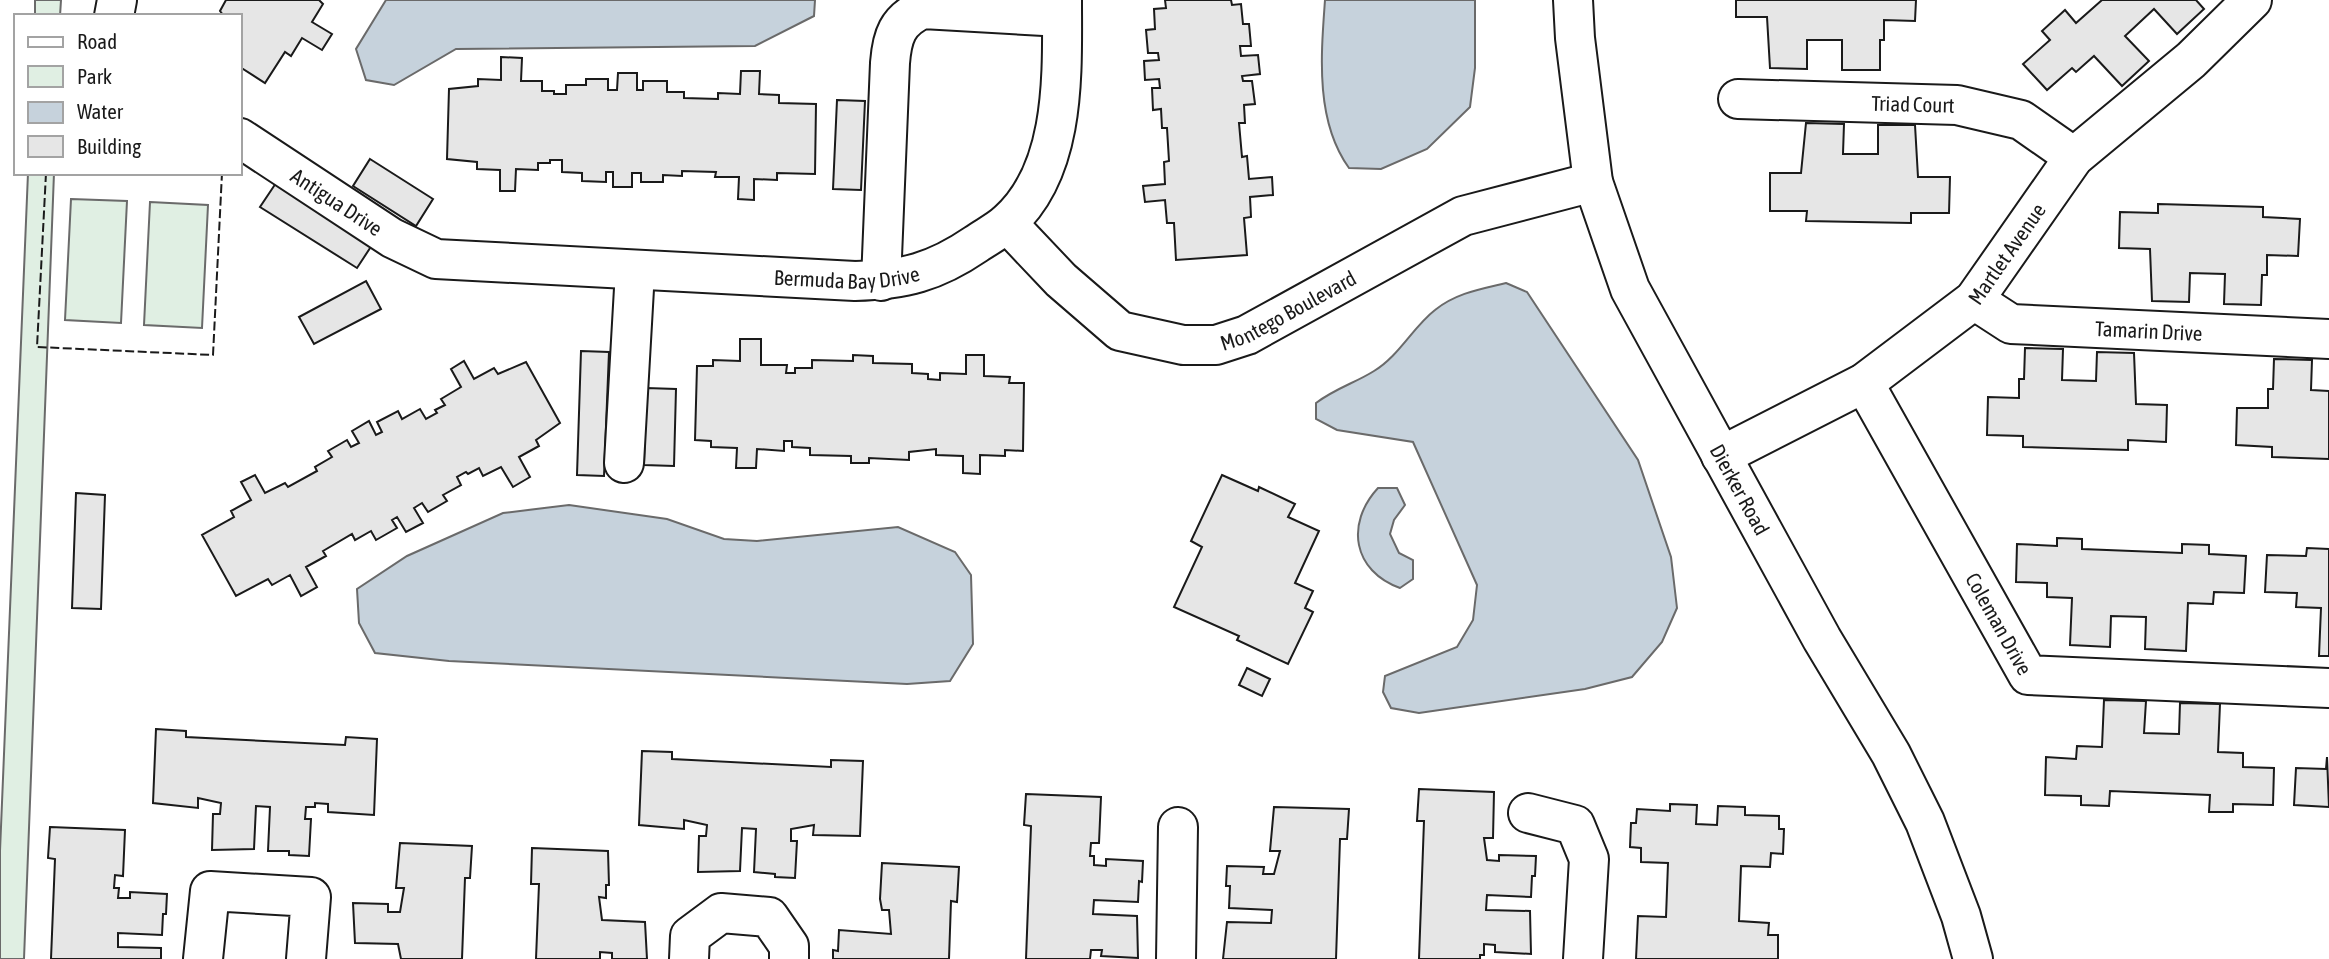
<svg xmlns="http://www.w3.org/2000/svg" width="2329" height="959" viewBox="0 0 2329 959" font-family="'Asap Condensed',sans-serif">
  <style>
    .green { fill: #e0efe3; stroke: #6a6a6a; stroke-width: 2 }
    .water { fill: #c6d2dc; stroke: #6a6a6a; stroke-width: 2 }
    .building { fill: #e6e6e6; stroke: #1a1a1a; stroke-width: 2 }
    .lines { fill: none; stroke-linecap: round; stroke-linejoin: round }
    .minor-casing { stroke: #1a1a1a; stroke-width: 42 }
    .minor { stroke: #fff; stroke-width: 38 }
    .fence { stroke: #1a1a1a; stroke-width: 2; stroke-dasharray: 9 3.5; stroke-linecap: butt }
    .labels { text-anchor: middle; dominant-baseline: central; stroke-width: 5; stroke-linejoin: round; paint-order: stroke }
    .street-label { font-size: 21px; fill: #1a1a1a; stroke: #fff }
  </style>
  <rect width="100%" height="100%" fill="#fff"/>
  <g class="green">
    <path d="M35,0H61L60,16H35Z"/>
    <path d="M28,173H54L24,959H0V851Z"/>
    <path d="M71,199L127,201L121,323L65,320Z"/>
    <path d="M150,202L208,205L202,328L144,325Z"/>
  </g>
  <g class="water">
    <path d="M386,0H815L814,16L755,46L456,49L394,85L366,80L356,49Z"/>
    <path d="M1325,0H1475V68L1470,107L1427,149L1381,169L1349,168C1315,121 1321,55 1325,0Z"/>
    <path d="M1506,283L1527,292L1638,460L1671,557L1677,608L1662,642L1632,677L1585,689L1419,713L1391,708L1383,692L1385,676L1457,647L1473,620L1477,585L1413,442L1337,430L1316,419V403C1336,388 1355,383 1374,371C1399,356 1413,327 1435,310C1456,293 1481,289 1506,283Z"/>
    <path d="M1378,488H1397L1405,505L1394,520L1390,534L1399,553L1413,560V579L1400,588C1353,571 1345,524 1378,488Z"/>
    <path d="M569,505L667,519L724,539L757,541L898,527L955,552L971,575L973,644L950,681L907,684L449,661L375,653L359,623L357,589L407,556L503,513Z"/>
  </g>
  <g class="building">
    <path d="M226,0H319L323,4L312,22L332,34L322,50L302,38L291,56L285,52L265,83L240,67V16H224L220,11Z"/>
    <path d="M1165,0H1231L1232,5L1241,4L1243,24H1249L1251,46H1240L1241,56L1258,55L1260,74L1242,76L1243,81H1252L1255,104L1244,105L1245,123H1239L1242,157L1247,156L1249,179L1272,177L1273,195L1250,197L1251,217L1244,218L1247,255L1176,260L1174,223H1167L1165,200L1145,202L1143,186L1165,184L1164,162L1169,161L1167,128H1162L1161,109L1153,110L1152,88H1160L1159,79L1145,80L1144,61L1159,60L1158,53H1148L1146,30L1155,29L1154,9L1166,8Z"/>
    <path d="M1736,0H1916L1915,21L1884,20V40H1880V70H1842V40H1807V69L1770,68L1767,17H1736Z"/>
    <path d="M2102,0H2196L2204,9L2177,34L2154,9L2125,36L2149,61L2122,86L2094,56L2076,72L2072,68L2047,90L2023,64L2050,40L2042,31L2065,10L2076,23Z"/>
    <path d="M501,57L522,58L521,81H542V91H554V94H566V85H586V79H608V90H617L618,73H637V90H643V81H667V92H684V98L718,99V93L740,94L741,71H760L759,94L779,95V103L816,104L815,174L777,173V180L754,179V200L738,199L739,177H715L716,172L682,171V176L663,175V182H641V173H632V187H613V172H606V182L582,181V173L562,172V160H550V163H538V170L516,169L515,191H500V170L477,169V162L447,159L449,89L478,86V79L501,80Z"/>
    <path d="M837,100L865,101L861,190L833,189Z"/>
    <path d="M1806,123L1844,124L1843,154H1878V125H1915L1918,177H1950L1949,213H1911V223L1806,221L1807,211H1770V173H1801Z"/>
    <path d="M370,159L433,199L416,226L353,186Z"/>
    <path d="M278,180L374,242L357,268L260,207Z"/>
    <path d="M2158,204L2263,207V217L2300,219L2298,256L2267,255V275H2262L2261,305L2224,304L2225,274L2190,273L2189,302L2152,301L2150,249L2119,248L2120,212L2158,213Z"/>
    <path d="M366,281L381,309L314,344L299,317Z"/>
    <path d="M740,339H761V365H787L786,373H795V368H812V360L853,361V355L873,356V363L912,364V373L928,374V379L940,380V373L966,374V355H984V376L1010,377L1009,383H1024L1023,451L1005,450V456L980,455V474L963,473V456L936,455V449L909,452V460L869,458V463H851V456L810,455V448L792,447V441H784V451L757,449L756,468H736L737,448L711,447V441L695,440L697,366H713V360L740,361Z"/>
    <path d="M2025,348L2063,349L2062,380L2096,381L2097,352L2134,353L2136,404L2167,405L2166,442L2128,440V450L2023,447V436L1987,435L1988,397L2019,398V379H2024Z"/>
    <path d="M581,351L609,352L604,476L577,475Z"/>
    <path d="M2274,359L2312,360L2311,390L2329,391V459L2272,457V447L2236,445L2237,408H2268V389H2273Z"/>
    <path d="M464,361L474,379L494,368L498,374L526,362L560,423L536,440L539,446L519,457L530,477L513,487L501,467L483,476L479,468L468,474L466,472L457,477L461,485L443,495L447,501L428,512L422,503L414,508L423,523L406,532L397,517L392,520L397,528L376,540L371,531L355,540L352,534L323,551L326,556L306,567L317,587L301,596L290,575L272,585L268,579L236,596L202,535L234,517L231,511L251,500L241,482L255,475L265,493L285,483L288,487L317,471L315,467L332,457L328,451L347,440L351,447L359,443L352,431L369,421L376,435L382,432L377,422L398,411L402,419L420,409L426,419L437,413L435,410L445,405L441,399L461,387L451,369Z"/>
    <path d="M646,388L676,389L674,466L644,465Z"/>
    <path d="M1222,475L1258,491L1259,487L1295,504L1288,517L1319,531L1295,583L1313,591L1305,608L1313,612L1288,664L1237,640L1239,636L1174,607L1202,547L1191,541Z"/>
    <path d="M76,493L105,495L101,609L72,608Z"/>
    <path d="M2057,538L2082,539V549L2182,553V544L2209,545V554L2246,556L2244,593L2214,592L2213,604L2188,603L2186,651L2145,649L2146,617L2111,616L2110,647L2070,645L2072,598L2047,597V583L2016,582L2017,544L2057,546Z"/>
    <path d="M2307,548L2329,549V656H2319L2321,608L2296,607L2297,593L2265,592L2267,555L2306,556Z"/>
    <path d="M1247,668L1270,679L1262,696L1239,685Z"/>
    <path d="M2104,700L2146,701L2144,733L2179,734L2180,703L2220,704L2218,752L2243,753V767L2274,768L2273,805L2233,804V812H2209L2210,795L2110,791L2109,806L2081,805V796L2045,795L2046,757L2076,759L2077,746L2102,747Z"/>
    <path d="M156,729L186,731V737L345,745L346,737L377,739L374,815L328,812V804L315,803V807H306L305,819H311L309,856L289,855V851H268L270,807L256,806L254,849L212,850L213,814H220L221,803L198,798V808L153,803Z"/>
    <path d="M642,751L672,752V759L831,767V760L863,761L860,836L813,835L814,825L791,829V841H797L795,878L775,877V874L754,872L756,829L742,828L740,871L698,872L699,836H706L707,825L684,820V829L639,825Z"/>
    <path d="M2327,757L2329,807L2294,805L2296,768L2326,769Z"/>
    <path d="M1419,789L1494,792L1493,838H1484L1487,860L1499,861V855L1536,856L1535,876H1532L1531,897L1487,895L1486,910L1530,911L1531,954L1495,952V945L1484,944V955H1480V959H1419L1424,821H1417Z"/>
    <path d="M1026,794L1101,797L1099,843H1091L1090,856H1094V865L1106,866V859L1143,861L1142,882L1139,881L1138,902L1094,900L1093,914L1137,916L1138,958L1101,956L1102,950H1091L1090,959H1026L1031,826L1024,825Z"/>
    <path d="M1670,804L1697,805L1696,824L1717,825L1718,806L1745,807V815L1779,816V829H1784L1783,854L1771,853L1770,867L1741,866L1739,921L1769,923L1768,935H1778V959H1636L1638,916L1666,917L1668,863L1641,862V848L1630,847L1631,823H1636L1637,809L1670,811Z"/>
    <path d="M1274,807L1349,809L1347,839H1340L1336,959H1223L1227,922L1271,923L1272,910L1229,908L1230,886H1226L1227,866L1264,867L1263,874H1274L1280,851H1270Z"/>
    <path d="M50,827L125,830L123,876L115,875L114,888H119L118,898H130V892L167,894L166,914H163L162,935L118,933V947L161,948V959H51L55,859L48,858Z"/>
    <path d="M400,843L472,846L470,878H465L462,959H401L398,944L355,943L353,903L388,904V912H400L404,888H396Z"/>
    <path d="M532,848L608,851L609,885H606V898L599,897L602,920L645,922L647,959H612V953L600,952V959H536L539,884H531Z"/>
    <path d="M882,863L959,867L957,902L951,901L949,959H833V950L838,951L839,930L891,934L889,910H882L880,899Z"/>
  </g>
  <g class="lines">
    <g class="minor-casing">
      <g id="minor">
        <path id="s1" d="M1573,0L1575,38L1593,182L1630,289L1822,639L1891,754L1925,822L1961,916L1973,959"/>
        <path d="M114,16L117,0"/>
        <path id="s2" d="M1738,99L1957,105L2021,120L2074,157"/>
        <path id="s3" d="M240,138L392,238L436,259L855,281C904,280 935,272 976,244C986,237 998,231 1007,223C1067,170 1062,72 1062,0"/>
        <path id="s4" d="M1007,223L1061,280L1120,331L1183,345H1216L1247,335L1463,216L1593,182"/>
        <path d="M881,281L890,63C892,37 897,20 923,9L1062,17"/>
        <path id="s5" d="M1974,300L2011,324L2329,339"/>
        <path id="s6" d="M1864,383L2028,675L2329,688"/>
        <path id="s7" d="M1721,456L1864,383L1974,300L2074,157L2191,60L2252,0"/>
        <path d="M624,463L635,271"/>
        <path d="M1528,813L1575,825L1589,859L1583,959"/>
        <path d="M203,959L210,891L311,897L306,959"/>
        <path d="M689,959L690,936L721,913L769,917L789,946V959"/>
        <path d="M1176,959L1178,827"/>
      </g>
    </g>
    <use href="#minor" class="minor"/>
    <path class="fence" d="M46,173L37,347L213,355L222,173"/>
  </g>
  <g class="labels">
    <g class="street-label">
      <text stroke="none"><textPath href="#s2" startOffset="175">Triad Court</textPath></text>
      <text stroke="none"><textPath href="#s3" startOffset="116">Antigua Drive</textPath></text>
      <text stroke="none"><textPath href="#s7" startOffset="355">Martlet Avenue</textPath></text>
      <text stroke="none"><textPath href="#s3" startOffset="642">Bermuda Bay Drive</textPath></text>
      <text stroke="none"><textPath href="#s4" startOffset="334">Montego Boulevard</textPath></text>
      <text stroke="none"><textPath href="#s5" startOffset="182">Tamarin Drive</textPath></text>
      <text stroke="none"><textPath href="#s1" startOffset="525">Dierker Road</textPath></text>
      <text stroke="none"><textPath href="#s6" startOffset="276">Coleman Drive</textPath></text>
    </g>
  </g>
  <rect x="14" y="14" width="228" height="161" fill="#ffffff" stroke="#a3a3a3" stroke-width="2"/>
  <rect x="28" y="37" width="35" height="10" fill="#ffffff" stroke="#a3a3a3" stroke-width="2"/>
  <text x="77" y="49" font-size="21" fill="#1a1a1a">Road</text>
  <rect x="28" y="66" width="35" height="21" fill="#e0efe3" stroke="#a3a3a3" stroke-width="2"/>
  <text x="77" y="84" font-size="21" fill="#1a1a1a">Park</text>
  <rect x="28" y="102" width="35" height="21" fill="#c6d2dc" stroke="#a3a3a3" stroke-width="2"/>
  <text x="77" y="119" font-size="21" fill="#1a1a1a">Water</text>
  <rect x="28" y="136" width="35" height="21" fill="#e6e6e6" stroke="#a3a3a3" stroke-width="2"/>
  <text x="77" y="154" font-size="21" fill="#1a1a1a">Building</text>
</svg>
